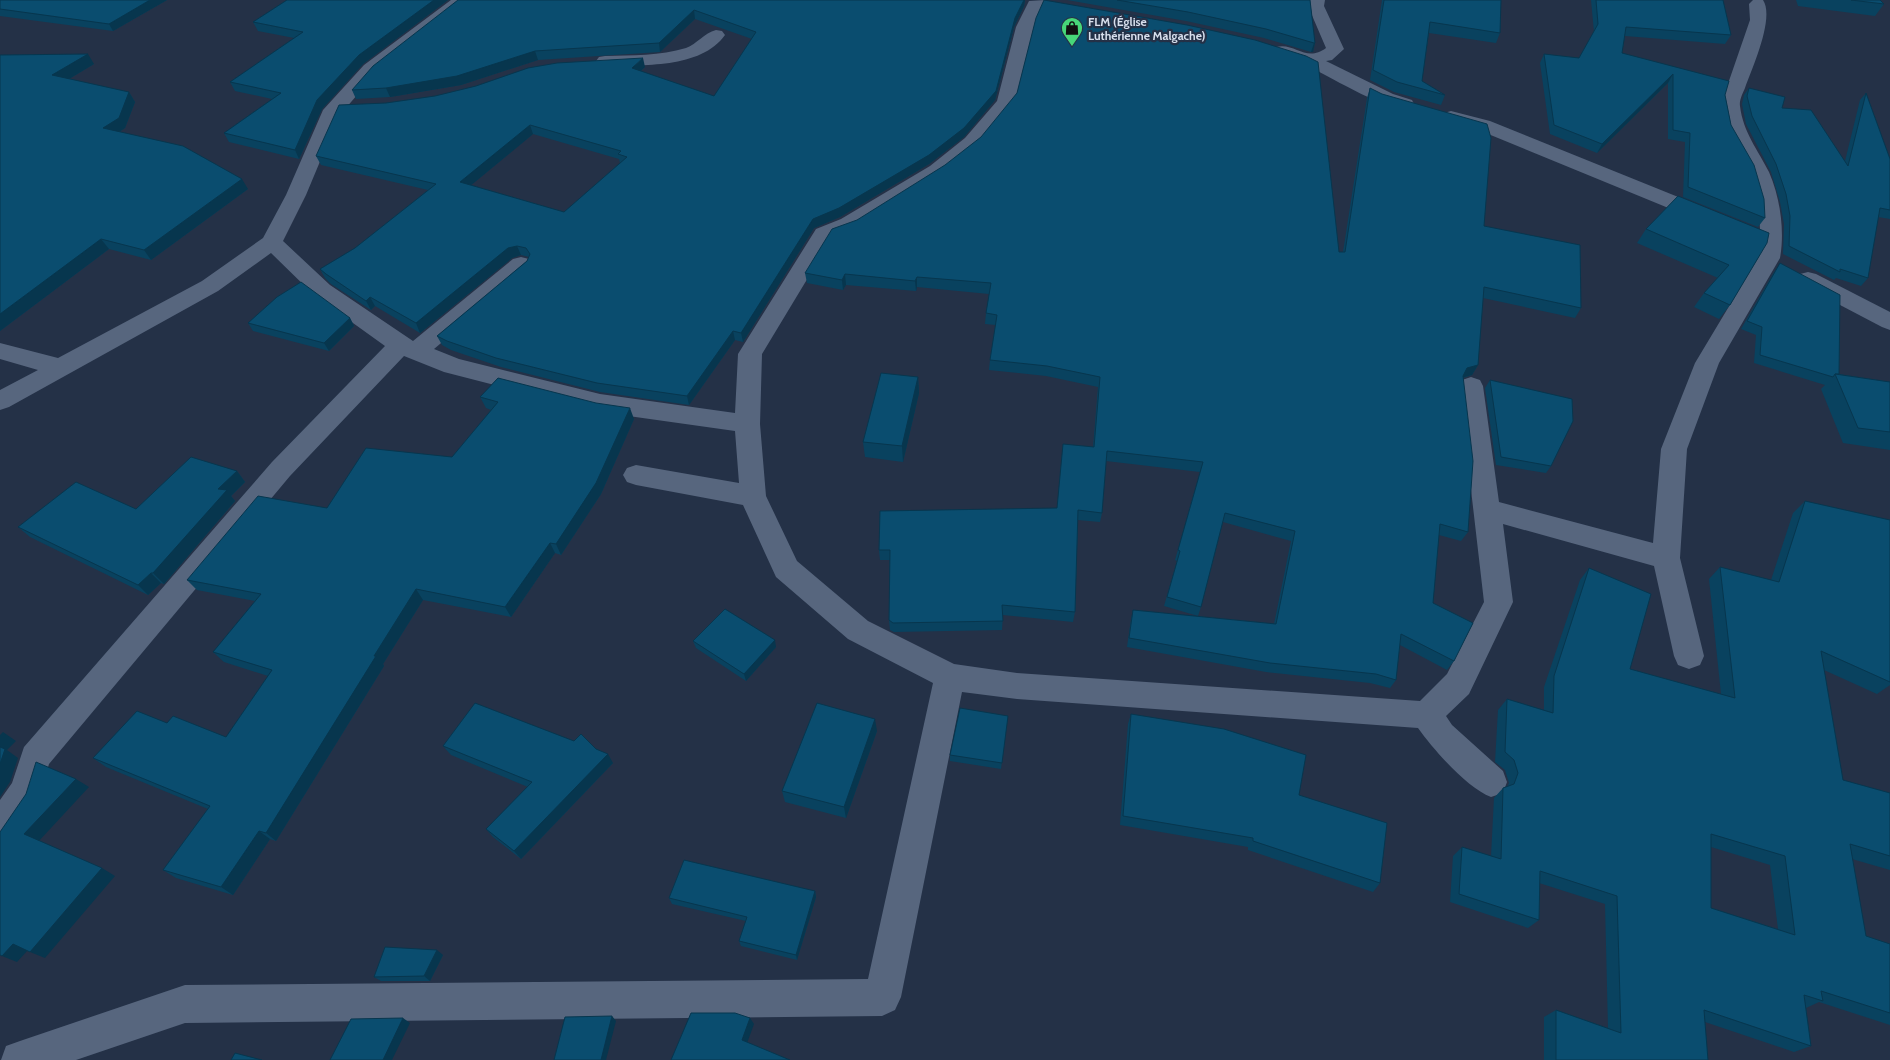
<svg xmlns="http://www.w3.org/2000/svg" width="1890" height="1060" viewBox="0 0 1890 1060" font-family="Cabin,sans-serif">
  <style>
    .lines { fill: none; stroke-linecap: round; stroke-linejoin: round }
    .minor { fill: #57667e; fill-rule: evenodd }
    .wall { fill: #09425f; fill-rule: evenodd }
    .shaded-wall { fill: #07364e }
    .building { fill: #0a4d6f; stroke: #07364e; fill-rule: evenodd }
    .labels { text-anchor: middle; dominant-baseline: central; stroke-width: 4.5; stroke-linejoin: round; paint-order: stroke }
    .far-poi-label { font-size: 12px; font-weight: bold; fill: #d7dfed; stroke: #243147; text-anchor: start }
  </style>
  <rect width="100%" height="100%" fill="#243147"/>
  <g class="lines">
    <g class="minor">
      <path d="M451,0H470L376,73L339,116L306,195L283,241L330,285L413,341L513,259L521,257L529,259L532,264L529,269L434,349L459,359L600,394L735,413L738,354L816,229L841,219L930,166L965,138L997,101L1016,27L1029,1L1045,0L1034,27L1015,102L1013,106L979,146L944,174L857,229L832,238L762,354L760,424L766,496L797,561L868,621L954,664L1017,673L1420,701L1447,674L1484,602L1459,386L1462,380L1471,377L1480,380L1483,386L1499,502L1653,543L1661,449L1695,363L1758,258L1761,246L1476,129L1444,121L1441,117L1444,113L1451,111L1490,121L1760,230L1759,208L1749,173L1727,134L1721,104L1750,20L1749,4L1753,0H1763C1775,18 1752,68 1745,88C1743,93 1739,100 1740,106C1743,132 1758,150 1769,172C1780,197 1785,231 1780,258L1719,363L1687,449L1680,558L1704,656L1700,665L1689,669L1678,665L1674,656L1654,566L1503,524L1513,602L1469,694L1446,716L1452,725L1503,771L1507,782L1503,793L1491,797C1467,788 1433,749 1418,728L1017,699L962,692L901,997L895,1010L882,1016L185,1023L76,1060H1L6,1046L20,1041L185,985L868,979L933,683L848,639L776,577L743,505L636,485L627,482L623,475L627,468L636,465L739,483L735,431L600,412L444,372L404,356L290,476L49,764L38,801L12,839L0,844V800L12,783L24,747L272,462L385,346L314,295L271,253L218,291L9,407L0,410V390L38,370L0,359V343L58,358L202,281L263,238L286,195L323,110L364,65Z"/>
      <path d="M1309,0H1325L1324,6L1344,49L1332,60L1326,61L1393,94L1412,100L1414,104L1412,108C1388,114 1329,75 1305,65C1296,60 1285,58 1276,55L1273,51L1276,47C1295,42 1306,63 1326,48L1308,6Z"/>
      <path d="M716,30L722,31L725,35C701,69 641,65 605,66L599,65L596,61L599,57L605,56C632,55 660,56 686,48C697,44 704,33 716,30Z"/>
      <path d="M1808,272L1816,274L1890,312V330L1882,327L1800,284L1797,279L1800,274Z"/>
    </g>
  </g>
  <g class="wall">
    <path d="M0,0H167L113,31L0,16Z"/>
    <path d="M287,0H448L363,64L322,109L299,159L229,142L224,133L272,99L235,91L230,82L294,38L258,31L253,22Z"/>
    <path d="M458,0H1025L1024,6L1014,27L995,100L964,137L929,164L840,217L814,228L743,342L735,340L689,405L600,392L501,367L451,350L442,345L437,336L527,261L529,257L521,255L512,258L420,333L375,306L371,310L331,284L325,278L320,269L355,248L428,190L321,165L316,156L386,103L645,67L641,71L714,96L752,39L695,19L660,52L538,60L461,85L390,97L356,99L352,90ZM533,134L619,159L620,163L564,212L471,185Z"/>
    <path d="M1067,0H1310L1315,43L1313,52H1311L1264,38L1186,21Z"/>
    <path d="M1382,0H1501L1500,33L1496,43L1429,33L1422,81L1445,95L1441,105L1394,92L1370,80Z"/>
    <path d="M1591,0H1723L1731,35L1725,44L1625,36L1622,53L1725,95L1731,125L1765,218L1758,227L1683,197L1685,142L1668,139V83L1597,153L1550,134L1540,63L1544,54L1579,58L1594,32Z"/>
    <path d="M1796,0H1880L1884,4L1875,16L1798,6Z"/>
    <path d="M0,55L94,64L69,79L129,92L135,102L125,128L119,132L248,189L151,260L109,249L0,331Z"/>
    <path d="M1370,88L1484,226L1581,308L1575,318L1483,298L1478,365L1472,375L1463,378L1468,532L1461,541L1439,535L1433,603L1454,661L1447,670L1400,645L1396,680L1390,688L1370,683L1266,672L1127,647L1131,619L1133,610L1274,624L1291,541L1223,522L1201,607L1198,616L1164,606L1177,561L1175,560L1200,472L1106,461L1102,513L1100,522L1078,520L1075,612L1073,622L1003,615L1002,630L894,632L890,630L889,620L890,560H880L879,550L1057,508L1093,447L1098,387L1046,376L989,370L990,360L996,325L985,324L986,313L989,294L917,287L916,291L846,285L843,290L807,283L805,273L1343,252L1367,98Z"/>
    <path d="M1749,88L1782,108L1845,161L1860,100L1866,93L1890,159V219L1878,217L1868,278L1861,286L1836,278L1834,280L1783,254L1784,224L1780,202L1771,172L1746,124L1742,104L1744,95Z"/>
    <path d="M1646,229L1769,233L1730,305L1719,319L1694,307L1704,293L1718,278L1637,243Z"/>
    <path d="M1780,263L1839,374L1890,382V450L1843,443L1821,389L1825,385L1754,363L1756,335L1741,329L1774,272Z"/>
    <path d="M350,318L354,326L329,351L253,331L248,323Z"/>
    <path d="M918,377L919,393L903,462L865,457L863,442Z"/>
    <path d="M1490,380L1551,466L1546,473L1496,465L1485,388Z"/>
    <path d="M480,397L634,419L601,494L561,555L555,553L511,617L423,600L383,664L384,666L276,841L270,839L233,895L176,878L163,870L208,809L106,767L93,758L167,723L226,737L268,676L224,662L213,652L255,601L197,590L187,580L327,508L452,457L491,410L486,408Z"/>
    <path d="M237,471L245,482L231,496L235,501L164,584L161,583L148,595L30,537L18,527L136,509Z"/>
    <path d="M1805,501L1890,520V685L1877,694L1824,670L1843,780L1890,793V870L1852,859L1866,936L1890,944V1025L1819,1002L1806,1008L1811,1046L1794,1052L1705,1022L1708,1060H1544V1017L1556,1010L1608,1028L1605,904L1539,883V920L1528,928L1450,902L1453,856L1462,847L1491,856L1494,798L1503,788L1507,787L1509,783L1505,770L1495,762L1498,710L1507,699L1544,710V687L1580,580L1589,568L1630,669L1721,694L1709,579L1720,567L1771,580L1793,513ZM1711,847L1770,865L1778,929L1711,908Z"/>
    <path d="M693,641L776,647L746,681L696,648Z"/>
    <path d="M1131,714L1299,795L1380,883L1373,892L1248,850V847L1120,825L1128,724Z"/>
    <path d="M1008,716L1001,769L950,761V755Z"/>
    <path d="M877,731L846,818L785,802L782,791Z"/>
    <path d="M443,746L596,749L613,763L521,859L493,837L486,829L528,787L451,755Z"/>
    <path d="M815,891L816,897L797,960L741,946L739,941L746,921L672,904L669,898Z"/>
    <path d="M443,955L430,981H381L374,977Z"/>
  </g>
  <g class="shaded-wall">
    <path d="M150,0H167L113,31L109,24Z"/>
    <path d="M434,0H448L363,64L322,109L299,159L295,150L317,100L359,55Z"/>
    <path d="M1024,0H1025L1024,6L1014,27L995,100L964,137L929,164L840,217L814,228L743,342L741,333L813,219L1015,18Z"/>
    <path d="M694,10L695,19L660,52L659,43Z"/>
    <path d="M1314,43H1315L1313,52H1311Z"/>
    <path d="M535,51L538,60L461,85L390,97L386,88Z"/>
    <path d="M88,54L94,64L59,85L52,75Z"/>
    <path d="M643,58L645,67L634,77L632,68Z"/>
    <path d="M1673,74L1668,83L1597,153L1602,144Z"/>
    <path d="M129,92L135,102L125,128L110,138L103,128Z"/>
    <path d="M530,125L533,134L464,191L460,182Z"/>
    <path d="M242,179L248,189L151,260L144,250Z"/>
    <path d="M101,239L109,249L0,331V314Z"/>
    <path d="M517,246L521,255L512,258L420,333L416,323L508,248Z"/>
    <path d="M845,274L846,285L843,290L842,280Z"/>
    <path d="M917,277V287L916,291L915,281Z"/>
    <path d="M370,297L375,306L371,310L366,301Z"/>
    <path d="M350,318L354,326L329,351L324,343Z"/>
    <path d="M733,331L735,340L689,405L687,396Z"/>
    <path d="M1478,365L1472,375L1461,378L1467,368Z"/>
    <path d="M918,377L919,393L903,462L902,446Z"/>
    <path d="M630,408L634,419L601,494L561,555L556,544Z"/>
    <path d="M237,471L245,482L231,496L235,501L164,584L153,573L218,489Z"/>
    <path d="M550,543L555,553L511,617L505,607Z"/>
    <path d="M151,573L161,583L148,595L138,585Z"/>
    <path d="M416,589L423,600L383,664L384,666L276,841L266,833L374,656Z"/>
    <path d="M775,640L776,647L746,681L744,674Z"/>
    <path d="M875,719L877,731L846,818L844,807Z"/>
    <path d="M3,732L16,741L7,750L18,758L10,782L0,797V735Z"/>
    <path d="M608,754L613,763L521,859L514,851Z"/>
    <path d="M76,779L89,787L38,842L24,834Z"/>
    <path d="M259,831L270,839L233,895L221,887Z"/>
    <path d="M102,868L115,876L45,958L30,952Z"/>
    <path d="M815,891L816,897L797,960L796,955Z"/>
    <path d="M13,944L28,950L17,962L2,956Z"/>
    <path d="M437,950L443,955L430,981L424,976Z"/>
    <path d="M612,1016L616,1021L606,1060H601Z"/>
    <path d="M403,1018L410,1023L392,1060H383Z"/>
    <path d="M750,1018L754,1024L746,1046L742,1040Z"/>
  </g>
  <g class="building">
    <path d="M0,0H150L109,24L0,9Z"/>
    <path d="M287,0H434L359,55L317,100L295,150L224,133L281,93L230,82L303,32L253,22Z"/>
    <path d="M458,0H1024L1015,18L996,91L964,128L929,155L839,208L813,219L741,333L733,331L687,396L597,383L496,358L447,341L437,336L527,261L530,254L526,248L517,246L508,248L416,323L370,297L366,301L326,274L320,269L355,248L436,184L316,156L339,105L386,103L435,96L476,86L528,68L557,63L643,58L632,68L714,96L756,32L694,10L659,43L535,51L457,76L386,88L352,90L373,66ZM530,125L621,151L618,154L627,157L564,212L460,182Z"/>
    <path d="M1044,0L1187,25L1255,40L1306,56L1318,62L1339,252H1345L1370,88L1382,94L1487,124L1491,138L1484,226L1580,245L1581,308L1484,287L1478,365L1467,368L1463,376L1473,461L1468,532L1440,524L1433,603L1473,623L1454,661L1401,634L1396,680L1376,674L1270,663L1129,638L1133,610L1276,624L1295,531L1225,513L1201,607L1167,597L1180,551L1178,550L1203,462L1107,451L1102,513L1078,510L1075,612L1002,605L1003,621L893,623L889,620L890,550H879L880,511L1057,508L1063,444L1094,447L1100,377L1047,366L990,360L997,315L986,313L991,283L917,277L915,281L845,274L842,280L805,273L832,229L857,220L945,165L981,137L1017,93L1036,18Z"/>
    <path d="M1117,0H1310L1315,43H1314L1266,29L1188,12Z"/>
    <path d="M1384,0H1501L1500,33L1430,22L1422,81L1445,95L1397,82L1373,70Z"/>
    <path d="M1596,0H1723L1731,35L1626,27L1622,53L1729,81L1725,95L1731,125L1754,165L1764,199L1765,218L1688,187L1690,133L1673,130V74L1602,144L1554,125L1544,54L1579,58L1598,24Z"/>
    <path d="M1851,0H1880L1884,4Z"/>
    <path d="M88,54L52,75L129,92L119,118L103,128L183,146L242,179L144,250L101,239L0,314V55Z"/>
    <path d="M1749,88L1785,97L1782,108L1811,110L1848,166L1866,93L1890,159V210L1880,208L1868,278L1840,269V272L1789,246L1790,216L1786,194L1776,164L1752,116L1747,96Z"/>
    <path d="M1678,196L1769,233L1767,243L1730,305L1704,293L1729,265L1646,229Z"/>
    <path d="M1780,263L1840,295L1839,374H1835L1833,377L1760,355L1762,327L1747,321Z"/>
    <path d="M301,282L350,318L324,343L248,323L277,297Z"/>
    <path d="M881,373L918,377L902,446L863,442Z"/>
    <path d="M1835,374L1890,382V432L1858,428Z"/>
    <path d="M498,378L596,403L630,408L596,483L556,544L550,543L505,607L416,589L374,656H376L266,833L259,831L221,887L163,870L210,806L93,758L137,711L167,723L173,716L226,737L272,670L213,652L261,594L187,580L258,496L327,508L366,448L452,457L498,402L480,397Z"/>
    <path d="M1490,380L1572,399L1573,421L1551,466L1501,457Z"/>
    <path d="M191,457L237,471L218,489L227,490L153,573H151L138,585L18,527L76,482L136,509Z"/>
    <path d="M1805,501L1890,520V682L1821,651L1843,780L1890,793V856L1850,844L1866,936L1890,944V1013L1821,991L1823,1001L1804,995L1811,1046L1704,1010L1708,1060H1556V1010L1621,1033L1617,896L1540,871L1539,920L1459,894L1462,847L1501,859L1503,788L1514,784L1518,773L1514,760L1505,752L1507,699L1553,713L1554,676L1589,568L1651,594L1630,669L1735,698L1720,567L1779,582ZM1711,834L1785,856L1795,935L1711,908Z"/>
    <path d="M725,609L775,640L744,674L693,641Z"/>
    <path d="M475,703L574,741L581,734L596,749L608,754L514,851L486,829L532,782L443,746Z"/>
    <path d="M817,703L875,719L844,807L782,791Z"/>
    <path d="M960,708L1008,716L1002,763L950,755Z"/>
    <path d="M1131,714L1224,729L1306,755L1299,795L1387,823L1380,883L1253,841V838L1123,816Z"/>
    <path d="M0,747L5,749L0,764Z"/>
    <path d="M36,762L76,779L24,834L102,868L30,952L13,944L2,956L0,955V832L26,794Z"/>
    <path d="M684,860L815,891L796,955L739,941L747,917L669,898Z"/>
    <path d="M385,947L437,950L424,976L374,977Z"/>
    <path d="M691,1013H735L750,1018L742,1040L790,1060H671Z"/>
    <path d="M612,1016L601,1060H554L565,1017Z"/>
    <path d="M403,1018L383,1060H330L351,1019Z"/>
    <path d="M235,1053L262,1060H231Z"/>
  </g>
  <defs>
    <g id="shop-pin" transform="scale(1.125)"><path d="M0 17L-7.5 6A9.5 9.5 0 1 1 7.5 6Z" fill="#48d779" stroke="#243147"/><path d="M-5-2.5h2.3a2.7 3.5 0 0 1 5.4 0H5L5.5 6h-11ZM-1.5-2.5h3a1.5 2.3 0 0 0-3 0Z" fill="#111"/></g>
  </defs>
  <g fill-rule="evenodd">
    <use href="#shop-pin" x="1072" y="28"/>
  </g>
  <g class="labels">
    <g class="far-poi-label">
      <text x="1088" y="21">FLM (Église<tspan x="1088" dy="14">Luthérienne Malgache)</tspan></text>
    </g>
  </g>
</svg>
